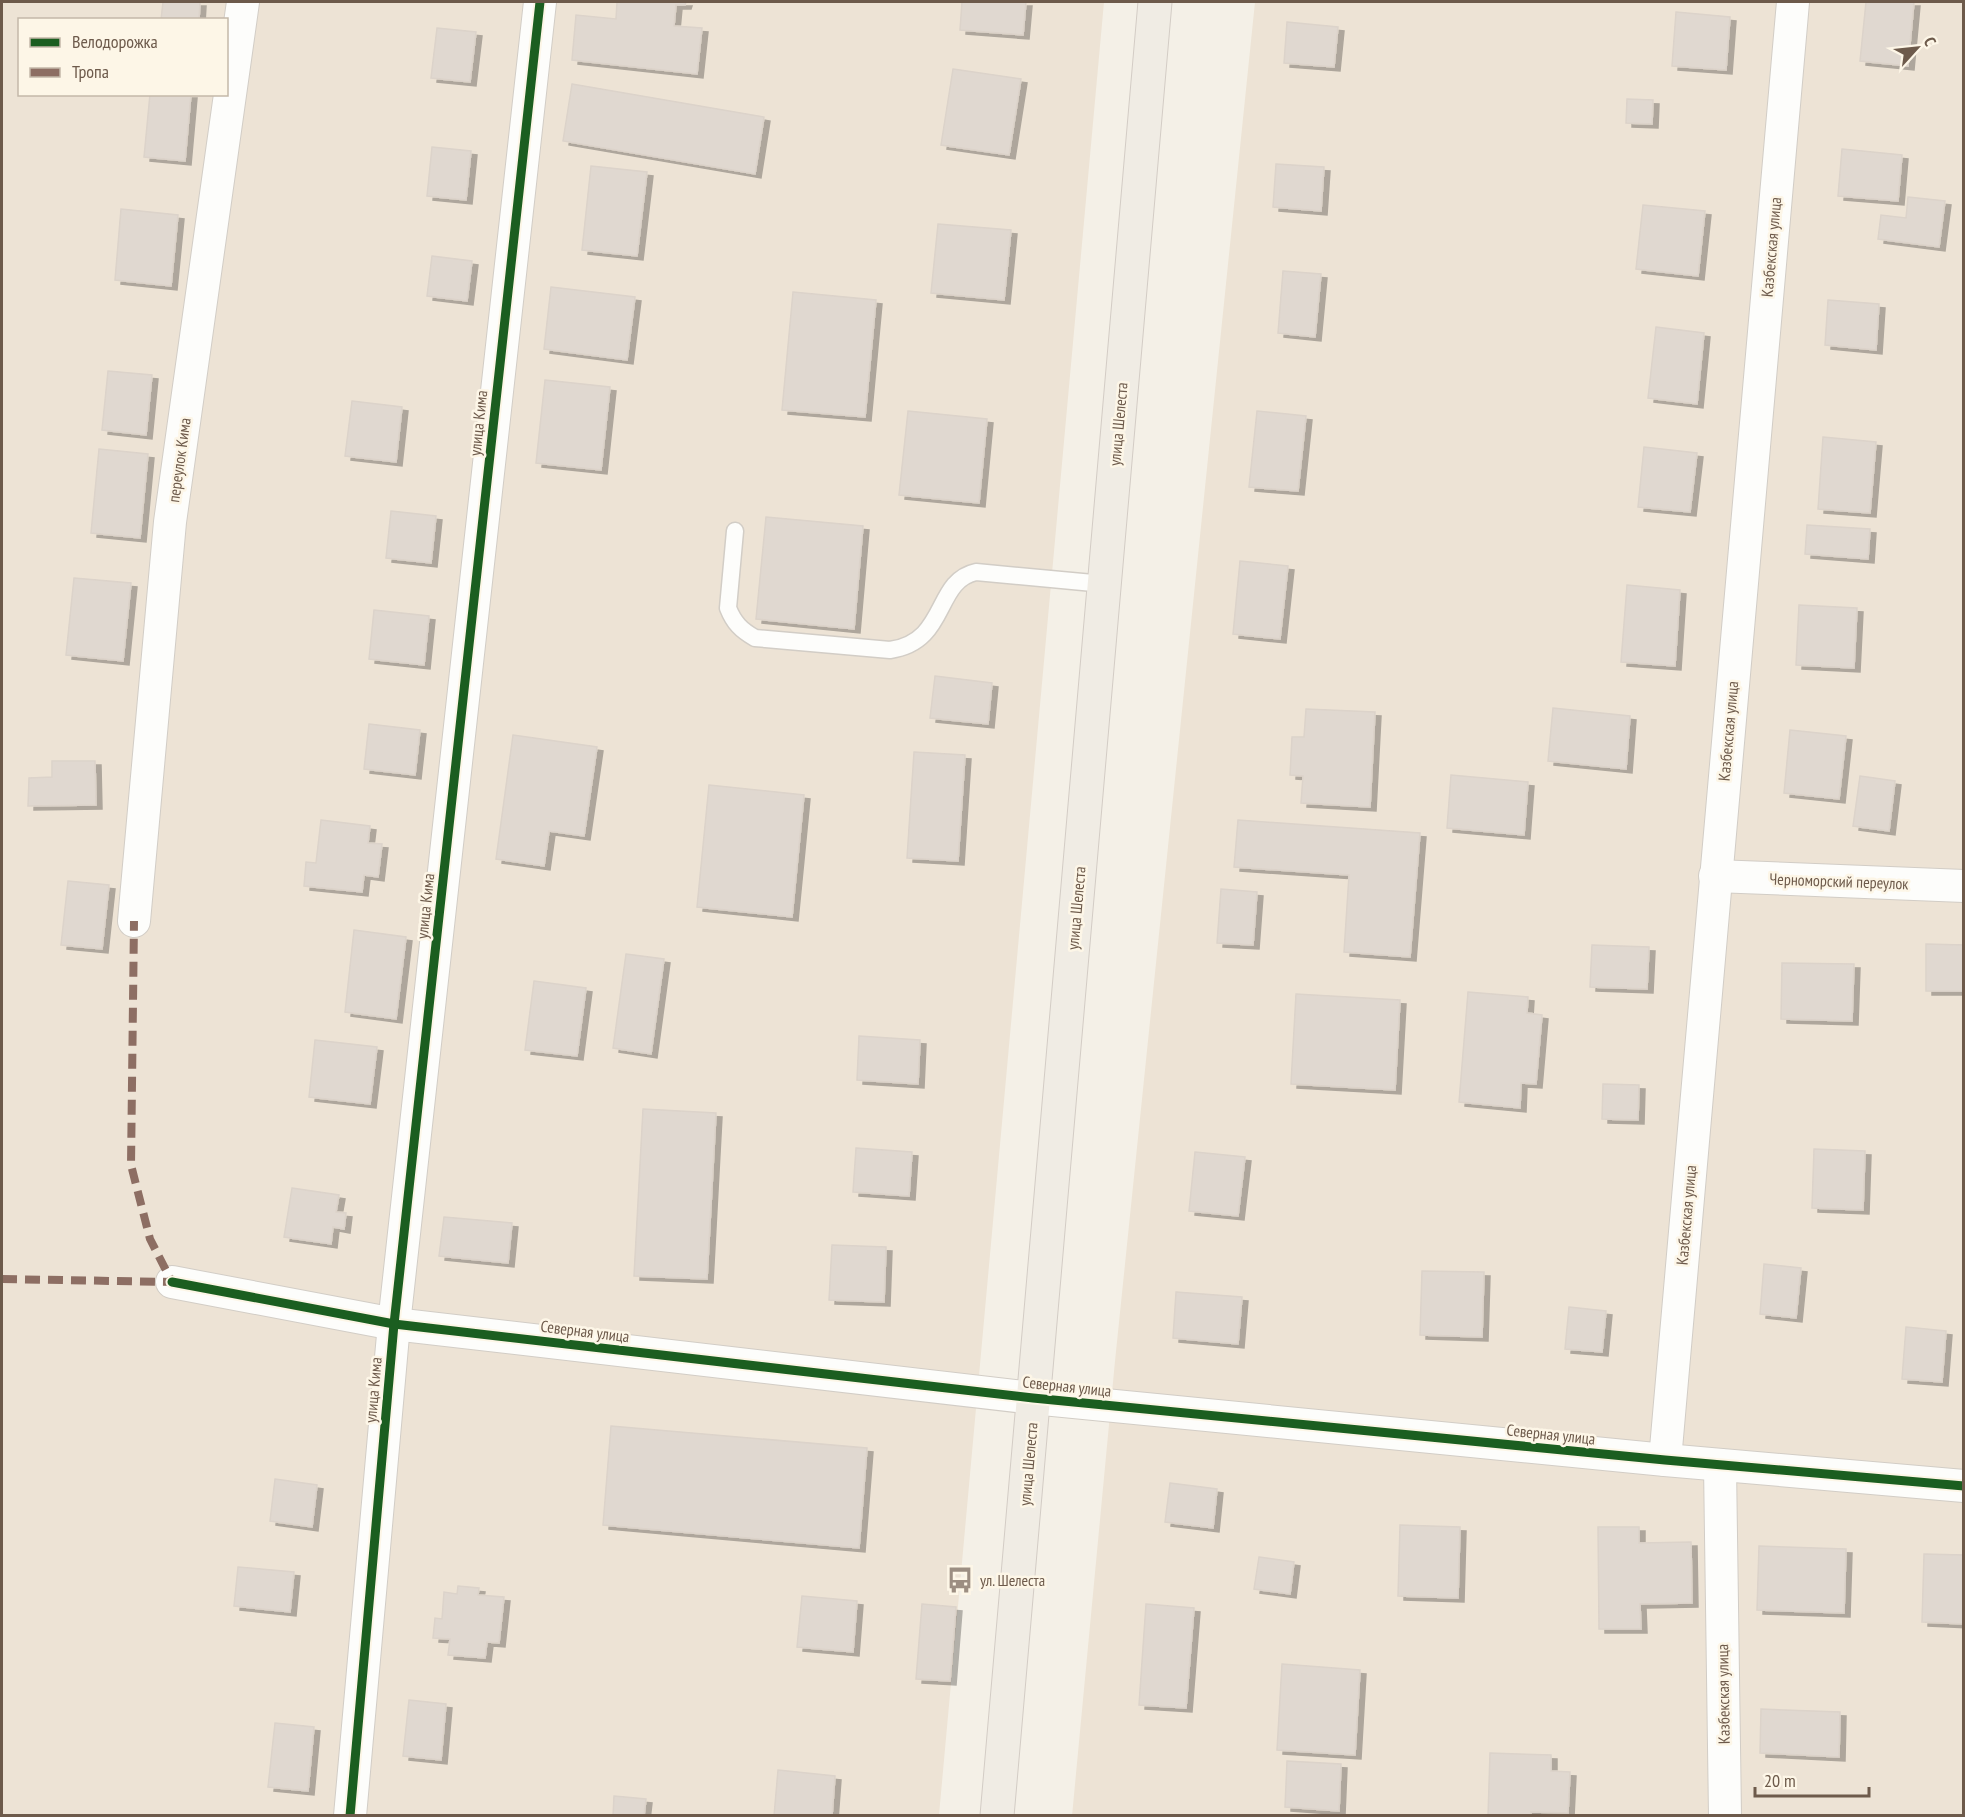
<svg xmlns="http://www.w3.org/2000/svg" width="1965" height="1817" viewBox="0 0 1965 1817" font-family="'PT Sans Narrow',sans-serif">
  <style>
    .residential { fill: #ede3d5; fill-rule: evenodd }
    .building { fill: #e0d8d0; stroke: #dcd3ca; stroke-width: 1.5; filter: url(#shadow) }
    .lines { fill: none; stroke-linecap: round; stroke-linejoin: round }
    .lane-casing { stroke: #d2cdc6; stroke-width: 19 }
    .street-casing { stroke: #d2cdc6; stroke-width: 34 }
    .primary-casing { stroke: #d3ccc5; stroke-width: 35 }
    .lane { stroke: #fdfdfb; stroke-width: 16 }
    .street { stroke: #fdfdfb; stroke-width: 32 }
    .primary { stroke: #f0ece4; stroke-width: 33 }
    .quiet { stroke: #8d6e63; stroke-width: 8; stroke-dasharray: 15 8; stroke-linecap: butt }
    .cycleway-casing { stroke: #fdf6e7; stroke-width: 13 }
    .cycleway { stroke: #1b5e20; stroke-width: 9 }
    .labels { text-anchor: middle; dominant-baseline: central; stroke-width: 5; stroke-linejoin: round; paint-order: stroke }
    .street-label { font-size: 16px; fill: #6d5a4b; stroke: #fdf6e7 }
    .poi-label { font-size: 16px; fill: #6d5a4b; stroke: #fdf6e7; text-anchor: start }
  </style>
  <defs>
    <filter id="shadow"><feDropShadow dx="6" dy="4" stdDeviation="0" flood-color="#0004"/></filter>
  </defs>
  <rect width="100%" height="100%" fill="#f4f0e7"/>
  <g class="residential">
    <path d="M2,2H1104L939,1815L2,1816ZM20,20H226V94H20Z"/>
    <path d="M1255,2H1963V1815L1072,1816L1115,1361Z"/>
  </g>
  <g class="building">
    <path d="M163,2H200L199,20H161Z"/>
    <path d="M617,2H686L685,5H676L674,26L702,28L697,74L572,60L576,15L616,19Z"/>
    <path d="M962,2H1026L1023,35L960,30Z"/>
    <path d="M1866,2H1914L1908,66L1860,61Z"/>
    <path d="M1676,12L1730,17L1726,70L1672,66Z"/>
    <path d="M1287,22L1338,27L1334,67L1284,63Z"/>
    <path d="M437,28L476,32L470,82L431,78Z"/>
    <path d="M953,69L1021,79L1009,155L941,145Z"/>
    <path d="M572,84L764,117L755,174L563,141Z"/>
    <path d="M150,94H191L185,161L144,157Z"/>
    <path d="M1627,99L1653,100L1652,124L1626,123Z"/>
    <path d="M432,147L471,151L466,200L427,196Z"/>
    <path d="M1842,149L1902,155L1898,201L1838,196Z"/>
    <path d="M1276,164L1324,167L1321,211L1273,207Z"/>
    <path d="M591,166L647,172L637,256L582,250Z"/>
    <path d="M1908,197L1945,201L1939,247L1878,239L1881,215L1906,218Z"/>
    <path d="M1643,205L1705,211L1698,276L1636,269Z"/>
    <path d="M121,209L178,215L171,286L115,280Z"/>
    <path d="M938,224L1011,230L1004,300L931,293Z"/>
    <path d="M432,256L472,261L467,301L427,296Z"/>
    <path d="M1283,271L1321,274L1315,337L1278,333Z"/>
    <path d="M551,287L635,297L627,360L544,349Z"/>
    <path d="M793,292L876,300L865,417L782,410Z"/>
    <path d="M1828,300L1879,304L1876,350L1825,345Z"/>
    <path d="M1656,327L1704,333L1697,404L1648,398Z"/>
    <path d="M108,371L152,375L146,435L102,430Z"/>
    <path d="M545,380L610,387L601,470L536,463Z"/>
    <path d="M352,401L402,407L396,462L345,456Z"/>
    <path d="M908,411L987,419L979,503L899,495Z"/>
    <path d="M1257,411L1306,416L1298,491L1249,487Z"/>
    <path d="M1823,437L1876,442L1870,513L1818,509Z"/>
    <path d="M1644,447L1697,453L1690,512L1638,507Z"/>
    <path d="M99,449L148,454L140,538L91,533Z"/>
    <path d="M391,511L436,516L431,563L386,558Z"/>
    <path d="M766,517L863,526L854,629L756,619Z"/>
    <path d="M1807,525L1870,529L1868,559L1805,554Z"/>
    <path d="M1240,561L1288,566L1280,639L1233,634Z"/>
    <path d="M74,578L131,583L123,661L66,655Z"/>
    <path d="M1627,585L1680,590L1675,666L1621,662Z"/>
    <path d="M1799,605L1857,608L1854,668L1796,665Z"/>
    <path d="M374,610L429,616L424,665L369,659Z"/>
    <path d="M935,676L992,683L988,724L930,718Z"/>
    <path d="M1553,708L1630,716L1626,769L1548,761Z"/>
    <path d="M1306,709L1375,712L1370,807L1301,803L1303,776L1290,775L1292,737H1304Z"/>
    <path d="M369,724L420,730L415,775L364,769Z"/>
    <path d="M1790,730L1846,736L1839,799L1784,793Z"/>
    <path d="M513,735L597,747L584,836L549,831L544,866L496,859Z"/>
    <path d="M914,752L965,755L958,861L907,858Z"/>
    <path d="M52,761H95L96,805L28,806L29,778L52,777Z"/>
    <path d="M1451,775L1528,782L1524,835L1447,828Z"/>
    <path d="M1860,776L1895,781L1889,831L1853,826Z"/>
    <path d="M709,785L804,795L792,917L697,907Z"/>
    <path d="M321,820L370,826L368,843L382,844L378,877L364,875L362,892L304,886L306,862L316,863Z"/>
    <path d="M1238,820L1420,833L1410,957L1344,952L1349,875L1234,867Z"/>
    <path d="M68,881L109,885L102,949L61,945Z"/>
    <path d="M1221,889L1257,892L1253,945L1217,943Z"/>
    <path d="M354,930L406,937L396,1019L345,1012Z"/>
    <path d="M1926,944L1964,945V991H1926Z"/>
    <path d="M1592,945L1649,947L1647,989L1590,987Z"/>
    <path d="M626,954L664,959L651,1054L613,1048Z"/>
    <path d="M1782,963L1854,964L1852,1021L1781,1019Z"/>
    <path d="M534,981L586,988L577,1056L525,1050Z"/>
    <path d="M1468,992L1528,997L1527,1013L1542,1015L1536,1084L1521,1083L1520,1108L1459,1102Z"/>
    <path d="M1296,994L1400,1000L1395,1090L1291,1084Z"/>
    <path d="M859,1036L920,1040L918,1084L857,1080Z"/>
    <path d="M315,1040L377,1047L370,1104L309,1097Z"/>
    <path d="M1603,1084L1639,1085L1638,1120L1602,1119Z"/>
    <path d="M643,1109L716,1113L707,1279L634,1276Z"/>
    <path d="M856,1148L912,1152L909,1196L853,1192Z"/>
    <path d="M1814,1149L1865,1151L1863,1210L1812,1208Z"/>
    <path d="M1195,1152L1245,1157L1238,1216L1189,1211Z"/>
    <path d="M292,1188L339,1195L336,1212L346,1213L344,1229L333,1227L331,1244L284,1237Z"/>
    <path d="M444,1217L512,1223L508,1263L439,1256Z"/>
    <path d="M832,1245L886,1247L884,1302L829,1300Z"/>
    <path d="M1764,1264L1801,1268L1796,1318L1760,1314Z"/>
    <path d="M1422,1271L1484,1272L1482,1337L1420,1335Z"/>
    <path d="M1176,1292L1242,1297L1238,1344L1173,1338Z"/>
    <path d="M1569,1307L1606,1311L1602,1352L1565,1349Z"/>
    <path d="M1906,1327L1946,1331L1942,1382L1902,1379Z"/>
    <path d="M611,1426L867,1448L859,1548L603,1525Z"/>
    <path d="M275,1479L317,1485L312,1527L270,1521Z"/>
    <path d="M1170,1483L1217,1489L1213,1528L1165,1522Z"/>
    <path d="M1400,1525L1460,1527L1458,1598L1398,1596Z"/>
    <path d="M1598,1527H1639V1543L1691,1542L1692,1603L1640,1604L1641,1629H1599Z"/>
    <path d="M1759,1546L1846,1549L1844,1613L1757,1610Z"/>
    <path d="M1924,1554L1964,1555V1624L1922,1622Z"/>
    <path d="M1259,1557L1294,1562L1290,1594L1254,1589Z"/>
    <path d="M238,1567L294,1572L290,1612L234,1606Z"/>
    <path d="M458,1586L479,1588L478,1595L504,1597L499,1643L487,1642L485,1658L448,1655L450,1639L433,1638L435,1618L442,1619L444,1592L457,1594Z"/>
    <path d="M802,1596L857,1601L853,1652L797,1647Z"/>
    <path d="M922,1604L956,1607L950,1681L916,1679Z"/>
    <path d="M1146,1604L1194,1608L1186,1708L1139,1705Z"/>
    <path d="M1282,1664L1360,1670L1355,1755L1277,1750Z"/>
    <path d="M409,1700L446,1704L441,1760L403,1756Z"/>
    <path d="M1761,1709L1840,1712L1839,1757L1760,1753Z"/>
    <path d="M275,1723L314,1727L308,1791L268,1787Z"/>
    <path d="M1490,1753L1551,1755V1771L1570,1772L1568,1813L1531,1812V1816H1488Z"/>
    <path d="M1287,1761L1341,1764L1339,1811L1285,1807Z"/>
    <path d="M778,1770L835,1776L832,1816H774Z"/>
    <path d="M614,1796L646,1799L644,1816H613Z"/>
  </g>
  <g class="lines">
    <g class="lane-casing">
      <path id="lane" d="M735,531L728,608C734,623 741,630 755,638L890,650C948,642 934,581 976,572L1104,584"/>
    </g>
    <g class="street-casing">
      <g id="street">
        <path d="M1715,876L1964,886"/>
        <path d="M134,921L170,522L243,2"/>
        <path d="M172,1282L394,1324L1033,1398L1665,1460L1964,1486"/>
        <path d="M1665,1460L1793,2"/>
        <path d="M1720,1465L1725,1816"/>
        <path d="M350,1816L394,1324L540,2"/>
      </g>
    </g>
    <g class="primary-casing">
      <path id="primary" d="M997,1816L1155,2"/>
    </g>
    <use href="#lane" class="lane"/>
    <use href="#street" class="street"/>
    <use href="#primary" class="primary"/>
    <path class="quiet" d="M2,1279L172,1282L150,1239L131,1165L134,921"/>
    <g class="cycleway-casing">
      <g id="cycleway">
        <path d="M172,1282L394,1324L1033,1398L1665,1460L1964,1486"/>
        <path d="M350,1816L394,1324L540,2"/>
      </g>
    </g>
    <use href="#cycleway" class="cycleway"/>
  </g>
  <defs>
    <g id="bus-bare" transform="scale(2.07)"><path d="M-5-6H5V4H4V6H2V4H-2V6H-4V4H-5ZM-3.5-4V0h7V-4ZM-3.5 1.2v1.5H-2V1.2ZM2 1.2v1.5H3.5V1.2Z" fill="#9c8e82" stroke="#fdf6e7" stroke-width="2.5" paint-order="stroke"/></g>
  </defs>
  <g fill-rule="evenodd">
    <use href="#bus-bare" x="960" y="1580"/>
  </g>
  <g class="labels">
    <g class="street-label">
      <text transform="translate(1771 247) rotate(-85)">Казбекская улица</text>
      <text transform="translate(478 423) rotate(-84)">улица Кима</text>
      <text transform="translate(1118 424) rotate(-85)">улица Шелеста</text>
      <text transform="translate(179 460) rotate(-82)">переулок Кима</text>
      <text transform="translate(1728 731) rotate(-85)">Казбекская улица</text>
      <text transform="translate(1839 881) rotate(2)">Черноморский переулок</text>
      <text transform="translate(425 906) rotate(-84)">улица Кима</text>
      <text transform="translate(1076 908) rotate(-85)">улица Шелеста</text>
      <text transform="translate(1686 1215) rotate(-85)">Казбекская улица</text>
      <text transform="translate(585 1331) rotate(7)">Северная улица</text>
      <text transform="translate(1067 1386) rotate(6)">Северная улица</text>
      <text transform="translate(373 1390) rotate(-85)">улица Кима</text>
      <text transform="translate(1551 1434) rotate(6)">Северная улица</text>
      <text transform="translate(1028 1464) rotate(-85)">улица Шелеста</text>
      <text transform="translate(1723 1694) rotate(-91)">Казбекская улица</text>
    </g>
    <g class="poi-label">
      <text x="980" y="1580">ул. Шелеста</text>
    </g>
  </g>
  <rect width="1965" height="1817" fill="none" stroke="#6d5a4b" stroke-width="6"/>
  <rect x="18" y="18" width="210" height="78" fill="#fdf6e7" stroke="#c3b8a9" stroke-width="1.5"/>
  <rect x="30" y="38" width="30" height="9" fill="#1b5e20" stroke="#c3b8a9" stroke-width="1.5"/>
  <text x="72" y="48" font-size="18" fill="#6d5a4b">Велодорожка</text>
  <rect x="30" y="68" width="30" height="9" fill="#8d6e63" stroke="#c3b8a9" stroke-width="1.5"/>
  <text x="72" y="78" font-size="18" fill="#6d5a4b">Тропа</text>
  <g transform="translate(1917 48) rotate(63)" stroke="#fdf6e7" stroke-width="4.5" paint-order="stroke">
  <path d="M0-4.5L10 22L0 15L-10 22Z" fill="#6d5a4b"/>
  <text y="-9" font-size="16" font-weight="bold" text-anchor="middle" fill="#6d5a4b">С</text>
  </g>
  <path d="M1755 1787v9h114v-9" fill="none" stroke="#6d5a4b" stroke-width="3"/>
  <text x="1764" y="1787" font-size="18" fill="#6d5a4b" stroke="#fdf6e7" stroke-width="4.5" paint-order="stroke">20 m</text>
</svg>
